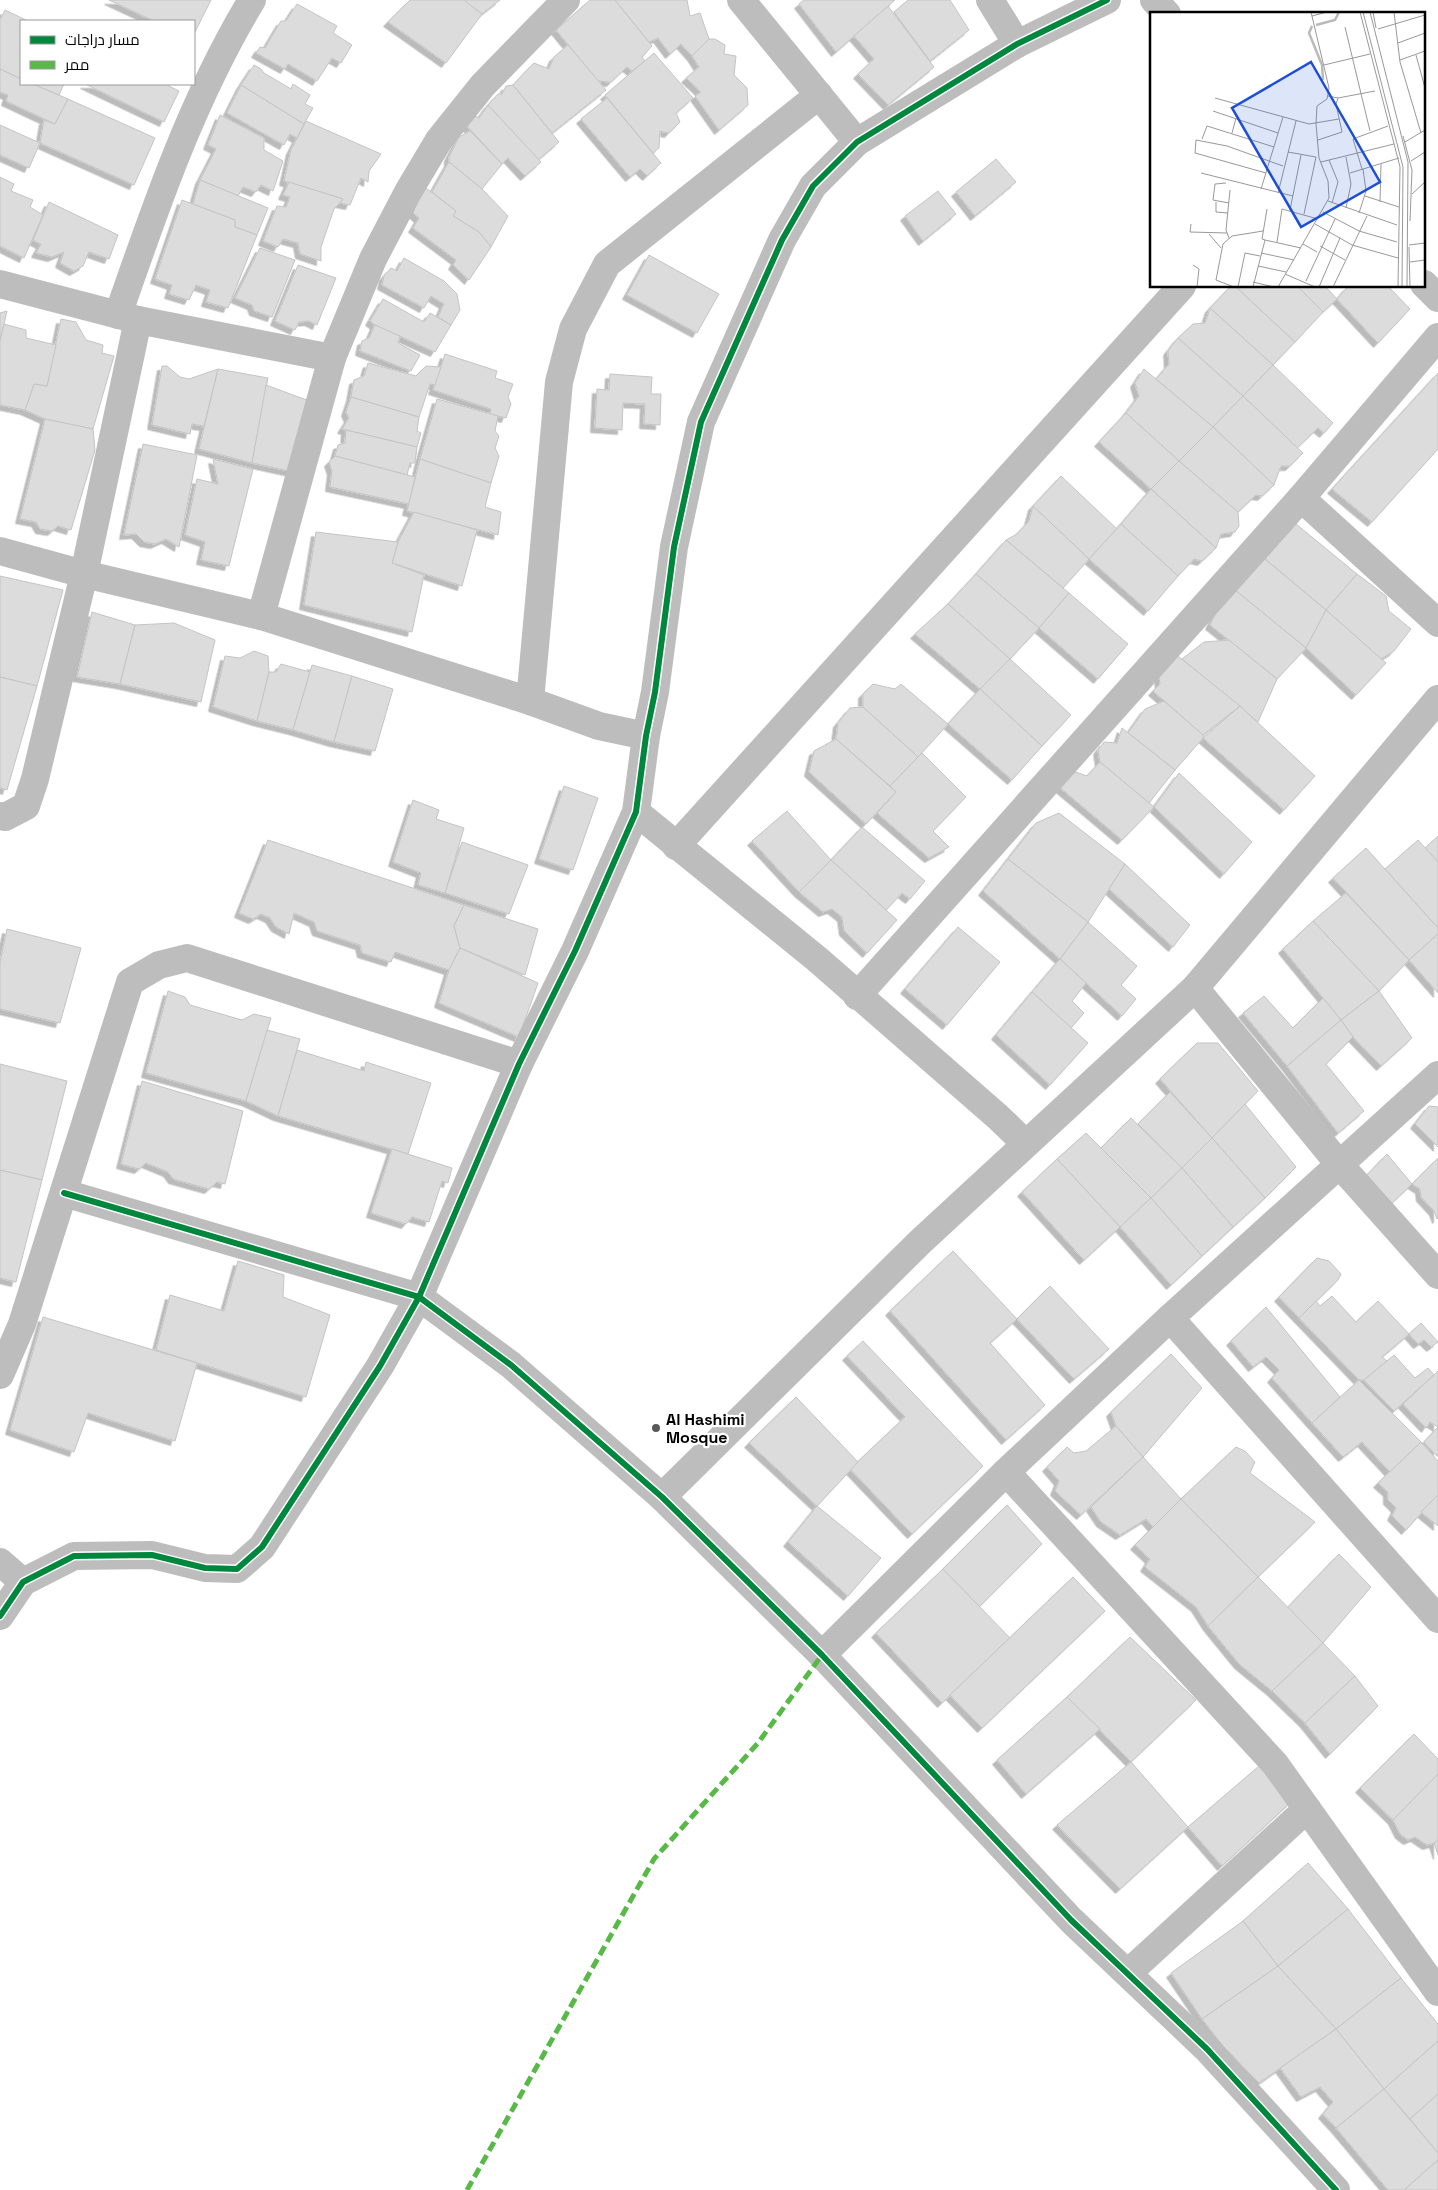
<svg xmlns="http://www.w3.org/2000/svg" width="1438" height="2190" viewBox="0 0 1438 2190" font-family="'Space Grotesk',Cairo,sans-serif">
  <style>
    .building { fill: #dcdcdc; stroke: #c4c4c4; filter: url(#shadow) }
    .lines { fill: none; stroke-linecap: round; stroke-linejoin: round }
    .street { stroke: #bdbdbd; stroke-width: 28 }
    .quiet { stroke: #58b947; stroke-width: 5; stroke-dasharray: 10 5; stroke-linecap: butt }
    .cycleway-casing { stroke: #fff; stroke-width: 9 }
    .cycleway { stroke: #00873e; stroke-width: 6 }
    .poi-dot { fill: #595959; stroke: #fff; stroke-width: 2 }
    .labels { text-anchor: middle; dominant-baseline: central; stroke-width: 4.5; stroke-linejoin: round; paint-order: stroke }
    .poi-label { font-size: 16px; font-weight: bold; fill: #000; stroke: #fff; text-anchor: start }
    .inset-river { fill: none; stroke: #bababa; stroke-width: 2.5 }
    .inset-road { fill: none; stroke: #999; stroke-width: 1 }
    .view { fill: #1d4ed8; fill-opacity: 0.15; stroke: #1d4ed8; stroke-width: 2.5 }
    .inset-edge { fill: none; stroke: #000; stroke-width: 2.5 }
  </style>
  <defs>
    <filter id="shadow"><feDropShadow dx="-4.5" dy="4.5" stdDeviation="0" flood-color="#0004"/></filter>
  </defs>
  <rect width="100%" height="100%" fill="#fff"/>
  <g class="building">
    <path d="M109,0H211L194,34V21H154Z"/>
    <path d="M410,0H464L482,14L446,63L388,22Z"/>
    <path d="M464,0H500L482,14Z"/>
    <path d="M590,0H615L652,46L642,57L645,61L632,71L627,67L611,82L598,81L556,30Z"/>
    <path d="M615,0H687L690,16L700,13L709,39L692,56L681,44L670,54L658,38L649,42Z"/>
    <path d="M804,0H895L836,52L799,4Z"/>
    <path d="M908,0H950L969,30L930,61L894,12Z"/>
    <path d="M297,4L337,26L333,33L352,45L341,63L332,58L317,81L288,64L285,69L256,53L260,47L265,48L281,21H286Z"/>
    <path d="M888,6L934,67L888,105L858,74L874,59L854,36Z"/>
    <path d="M5,10L28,21H21V79L0,69V20Z"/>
    <path d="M709,39H715L725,45L724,54L736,56L734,75L747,88L748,105L719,130L695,96L701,92L686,78L699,67L692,56Z"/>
    <path d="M568,45L606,90L552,133L513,85L534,63L549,69L554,57Z"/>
    <path d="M654,53L693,98L676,113L680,122L669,133L660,131L659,148L653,153L605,95Z"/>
    <path d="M254,65L261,69L264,73L291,89L293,84L310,95L305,104L313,108L304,124L241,85Z"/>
    <path d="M0,69L21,79V84H33L68,99L55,124L6,101L8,95L0,92Z"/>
    <path d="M33,84H64L59,95Z"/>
    <path d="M85,84H165L179,91L164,122Z"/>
    <path d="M241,85L304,124L297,138L290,134L284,145L227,113Z"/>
    <path d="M513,85L559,142L538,160L488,105L498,94H502L506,86Z"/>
    <path d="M607,98L661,163L647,176L640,169L630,177L581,119Z"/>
    <path d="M68,99L155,138L134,185L40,143L44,120L55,124Z"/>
    <path d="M488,105L541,162L525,176L508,158L502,164L466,125L475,116L479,118Z"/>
    <path d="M220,115L264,138V150L283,161L273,191L261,185L256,192L243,187L238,196L200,180L216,149L208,145Z"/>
    <path d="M306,121L381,154L369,171L368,182L361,178L350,205L340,203L343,199L284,181L291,150Z"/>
    <path d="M0,125L40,143L29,168L0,155Z"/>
    <path d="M470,131L502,164L482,189L449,162V157L459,137Z"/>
    <path d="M996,159L1016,182L975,216L956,192Z"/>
    <path d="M449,162L482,189L508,216L491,247L479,232L453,216L456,211L432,192Z"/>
    <path d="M0,177L14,184L11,191L33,200L30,207L43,215L24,258L0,246Z"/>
    <path d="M200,180L268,208L257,235L235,227V220L193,204Z"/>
    <path d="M289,182L343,199L334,209L321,247V261L300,254L298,243L283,239L278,247L263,241L277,206L286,207L290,197L283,195Z"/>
    <path d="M426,188L456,211L453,216L479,232L491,247L469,280L453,265L456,260L413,228L419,218L413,213L417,199Z"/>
    <path d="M938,191L956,214L923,241L905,216Z"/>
    <path d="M182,200L235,220V227L257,235L228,308L206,302L210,290L196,285L189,300L169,294L172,285L155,279Z"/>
    <path d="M49,202L118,235L109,259L89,252L83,266L74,271L60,263L64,252L52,257L36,253L41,244L33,240Z"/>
    <path d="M260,248L295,260L272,317L254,311L252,305L235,298Z"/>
    <path d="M649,255L719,294L697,333L627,295Z"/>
    <path d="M404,258L444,281L457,294L460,310L451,325L438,317L444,304L431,296L424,308L382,285L384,276L391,268L397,271Z"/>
    <path d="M298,265L336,278L317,325L309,321L299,322L295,330L275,321Z"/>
    <path d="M1231,286H1235L1295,342L1273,365L1210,308Z"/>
    <path d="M1235,286H1297L1323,312L1295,342Z"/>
    <path d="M1297,286H1325L1337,299L1323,312Z"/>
    <path d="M1348,286H1388L1410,309L1378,343L1337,299Z"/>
    <path d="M383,299L424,322L430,313L451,325L435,352L375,325L370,321Z"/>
    <path d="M1210,308L1273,365L1243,396L1178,338L1193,324L1205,323Z"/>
    <path d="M7,311L4,324L0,341V313Z"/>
    <path d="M61,319L76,322L86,340L103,345L102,353L114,356L93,429L45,419L25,410L34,384L47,386Z"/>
    <path d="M4,324L26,330V338L56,345L47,386L34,384L25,410L0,405V341Z"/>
    <path d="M375,325L400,336L398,343L420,355L411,371L360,351L362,341L369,338Z"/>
    <path d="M1178,338L1243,396L1213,427L1156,379L1169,364L1168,351Z"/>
    <path d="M445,354L497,371L495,378L513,384L508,397L511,404L506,418L490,414L491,409L433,390Z"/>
    <path d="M368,363L416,376L426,366L441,367L435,385L430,384L419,417L351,397L354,380L364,376Z"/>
    <path d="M1273,365L1333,423L1324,433L1318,428L1297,448L1243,396Z"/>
    <path d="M162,366H167L180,377L189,379L218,369L204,426L192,424L190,434L152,425Z"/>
    <path d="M218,369L268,378L252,463L199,449Z"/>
    <path d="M1144,369L1213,427L1179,461L1126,413L1139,396L1135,383Z"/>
    <path d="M1438,373V449L1372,522L1332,489Z"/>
    <path d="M610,374L652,377L651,394H661L660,425L644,424L645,404L623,403L622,430L595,428L597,389L609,390Z"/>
    <path d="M266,385L312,402L293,472L252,463Z"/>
    <path d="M1243,396L1303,453L1290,466H1281L1274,485L1213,427Z"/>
    <path d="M351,397L419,417L417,431L421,433L417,447L342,429L349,418L346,412Z"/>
    <path d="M437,399L498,416L495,431L499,436L495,448L499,456L491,483L420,459Z"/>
    <path d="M1126,413L1179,461L1151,489L1099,442Z"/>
    <path d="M45,419L93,429L95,450L71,530L58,526L52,531L40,529L36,522L20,519Z"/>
    <path d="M1213,427L1274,485L1262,496L1256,495L1238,512L1179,461Z"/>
    <path d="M346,430L417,447L415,463H410L407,475L335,456L338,445L345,443Z"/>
    <path d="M143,444L197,455L179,547L166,539L155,544L144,542L136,534L124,535Z"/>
    <path d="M335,456L415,477L409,504L330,487L332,471L329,462Z"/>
    <path d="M213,459L253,469L229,566L201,560L205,542L185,535L197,479L218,484Z"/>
    <path d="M420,459L491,483L485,507L501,512L498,535L407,511Z"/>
    <path d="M1179,461L1238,512L1239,526L1235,532L1221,534L1216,548L1151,489Z"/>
    <path d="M1061,476L1117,529L1089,559L1033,506Z"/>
    <path d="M1151,489L1216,548L1202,561L1194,559L1178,576L1121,524Z"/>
    <path d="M1033,506L1089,559L1063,588L1006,540L1017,534L1029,521Z"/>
    <path d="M414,512L477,530L462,586L392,563L398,542Z"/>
    <path d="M1121,524L1178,576L1148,611L1089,559Z"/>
    <path d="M1296,524L1357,574L1326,610L1265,559Z"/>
    <path d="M316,532L398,542L392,563L424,575L412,632L304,605Z"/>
    <path d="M1006,540L1069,593L1039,628L976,574Z"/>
    <path d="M1265,559L1326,610L1306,648L1235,590Z"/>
    <path d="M976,574L1039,628L1010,659L948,604Z"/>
    <path d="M1357,574L1386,596L1389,611L1411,629L1394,651L1381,659L1326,610Z"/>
    <path d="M0,576L63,590L37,686L0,677Z"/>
    <path d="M1235,590L1306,648L1277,679L1210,625L1219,607Z"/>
    <path d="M1069,593L1128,644L1098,679L1039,628Z"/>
    <path d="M948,604L1010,659L980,689L915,634Z"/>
    <path d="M1326,610L1386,663L1356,695L1306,648Z"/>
    <path d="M92,612L135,625L120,684L77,677Z"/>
    <path d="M174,623L215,640L201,702L120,684L135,625Z"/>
    <path d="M1229,640L1277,679L1258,722L1182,659L1204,642Z"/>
    <path d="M254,651L268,656L269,672L257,721L213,707L225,656L240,658Z"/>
    <path d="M1173,652L1240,706L1203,735L1153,691L1160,684L1158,670Z"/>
    <path d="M1010,659L1071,715L1042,746L980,689Z"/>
    <path d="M281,664L310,672L293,730L257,721L269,672H276Z"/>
    <path d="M312,665L352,676L334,742L293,730Z"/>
    <path d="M352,676L393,689L375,751L334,742Z"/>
    <path d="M0,677L37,686L7,790L0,788Z"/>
    <path d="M873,684L895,689L901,684L948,724L918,757L863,707V694Z"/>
    <path d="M980,689L1042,746L1012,780L948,724Z"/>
    <path d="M1164,701L1203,735V738L1175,770L1128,733L1145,709Z"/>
    <path d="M1240,706L1315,776L1284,810L1203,738Z"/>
    <path d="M863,707L918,757L890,786L836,739L838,723L850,708Z"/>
    <path d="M1122,728L1175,770L1149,803L1100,762L1098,750L1104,742L1117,743Z"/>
    <path d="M836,739L896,792L866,824L809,772L814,751Z"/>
    <path d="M922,753L966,797L933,831L949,847L929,858L877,813L896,792L890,786Z"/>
    <path d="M1100,762L1154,807L1122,840L1058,786L1070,770L1087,776Z"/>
    <path d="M1179,773L1252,842L1224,874L1154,807Z"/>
    <path d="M564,786L598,798L573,870L539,859Z"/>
    <path d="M413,800L439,810L436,819L464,828L445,893L418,885L421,873L393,862Z"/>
    <path d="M787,811L831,860L799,892L752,841Z"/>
    <path d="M1059,813L1125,864L1088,922L1008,859L1036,823Z"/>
    <path d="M862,827L925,881L910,899L902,893L886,910L831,860Z"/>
    <path d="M1438,836V862L1425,848Z"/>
    <path d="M268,840L464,905L454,926L460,948L449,970L395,952L391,962L362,953L360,945L317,931L314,922L294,913L289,934L276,927L270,918L261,914L253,919L239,913Z"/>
    <path d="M1418,840L1438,862V928L1385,869Z"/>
    <path d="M462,842L528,865L509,914L445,893Z"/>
    <path d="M1366,848L1438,928V934L1409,960L1333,878Z"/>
    <path d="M1008,859L1088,922L1060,959L983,891Z"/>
    <path d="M831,860L897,920L867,953L844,931L842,917L832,909L823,912L799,892Z"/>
    <path d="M1125,864L1190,925L1173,947L1109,889Z"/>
    <path d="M1346,893L1409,960L1379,991L1313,921Z"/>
    <path d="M464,905L538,929L525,975L460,948L454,926Z"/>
    <path d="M1313,921L1379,991L1341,1020L1283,949Z"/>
    <path d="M1088,922L1137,966L1121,985L1136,999L1122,1016L1060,959Z"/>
    <path d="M958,927L1000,962L947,1025L905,989Z"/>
    <path d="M7,929L81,948L60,1023L0,1009V962Z"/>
    <path d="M1438,934V993L1409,960Z"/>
    <path d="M460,948L538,983L519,1037L439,1003L449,970Z"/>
    <path d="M1060,959L1086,983L1072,1001L1084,1013L1071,1028L1032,992Z"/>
    <path d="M168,991L185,997L190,1005L242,1020L254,1014L271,1018L246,1101L146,1073Z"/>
    <path d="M1379,991L1412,1038L1381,1066L1353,1037L1341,1020Z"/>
    <path d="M1032,992L1088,1043L1050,1085L996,1035Z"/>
    <path d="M1264,996L1293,1028L1323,998L1341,1020L1287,1066L1243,1013Z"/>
    <path d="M1341,1020L1353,1037L1326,1064L1364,1111L1338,1133L1287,1066Z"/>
    <path d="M267,1030L300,1039L278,1116L246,1101Z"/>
    <path d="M1197,1043H1218L1258,1091L1212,1138L1160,1079Z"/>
    <path d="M297,1050L364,1071L366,1062L431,1083L408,1154L278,1116Z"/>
    <path d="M0,1064L67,1081L42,1180L0,1170Z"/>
    <path d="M142,1081L243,1111L225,1184L217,1182L209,1189L173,1179L168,1172L146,1163L139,1169L121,1164Z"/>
    <path d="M1170,1092L1212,1138L1182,1168L1138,1124Z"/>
    <path d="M1245,1104L1296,1167L1265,1198L1212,1138Z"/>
    <path d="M1429,1106L1438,1107V1147L1415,1124Z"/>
    <path d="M1131,1118L1182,1168L1151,1198L1101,1148Z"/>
    <path d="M1086,1133L1151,1198L1120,1227L1057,1159Z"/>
    <path d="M1212,1138L1265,1198L1233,1227L1182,1168Z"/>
    <path d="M392,1149L452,1168L448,1183L442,1181L429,1222L412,1217L406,1224L371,1213Z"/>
    <path d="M1387,1154L1412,1184L1388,1207L1366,1176Z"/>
    <path d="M1438,1158V1218L1437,1219L1434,1211L1421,1197L1420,1189L1412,1184Z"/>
    <path d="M1057,1159L1120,1227L1084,1260L1022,1192Z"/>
    <path d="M1182,1168L1233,1227L1202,1256L1151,1198Z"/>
    <path d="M0,1170L42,1180L16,1282L0,1278Z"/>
    <path d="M1151,1198L1202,1256L1171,1285L1120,1227Z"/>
    <path d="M953,1251L1017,1319L990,1343L1045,1405L1006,1440L890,1311Z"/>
    <path d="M1317,1258L1329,1261L1341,1274L1338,1280L1299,1318L1279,1297Z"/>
    <path d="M238,1261L284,1275L283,1297L330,1315L306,1397L156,1350L170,1295L224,1311Z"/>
    <path d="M1050,1286L1109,1349L1074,1379L1017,1319Z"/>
    <path d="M1332,1296L1356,1322L1378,1301L1409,1334L1382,1357L1387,1361L1364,1380H1359L1299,1318L1316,1301L1320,1306Z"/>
    <path d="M1266,1307L1340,1397L1312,1423L1272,1378L1279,1370L1266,1357L1253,1367L1231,1341Z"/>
    <path d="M43,1317L197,1363L175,1441L88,1413L74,1452L10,1430Z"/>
    <path d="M1421,1323L1438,1342L1431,1347L1424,1340L1418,1344L1409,1334Z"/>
    <path d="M863,1341L983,1466L912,1534L850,1469L905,1417L847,1356Z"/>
    <path d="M1171,1354L1202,1388L1143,1457L1116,1426L1111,1412Z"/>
    <path d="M1394,1355L1415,1378L1428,1368L1434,1375L1394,1411L1364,1380Z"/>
    <path d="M1438,1371V1427L1430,1422L1426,1428L1403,1404Z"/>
    <path d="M1359,1380L1421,1442L1390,1472L1362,1442L1343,1457L1312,1423Z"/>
    <path d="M796,1397L858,1462L817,1506L749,1443Z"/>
    <path d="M1116,1426L1143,1457L1081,1515L1055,1491L1059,1481L1047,1467L1067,1447L1074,1453L1086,1451Z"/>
    <path d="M1438,1427V1457L1424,1442Z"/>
    <path d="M1421,1442L1438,1461V1495L1406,1530L1392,1516L1396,1508L1388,1500V1492L1378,1483Z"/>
    <path d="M1236,1447L1245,1451L1255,1462L1250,1473L1315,1522L1258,1577L1181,1499Z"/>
    <path d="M1143,1457L1181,1499L1153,1527L1146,1519L1120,1535L1101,1522L1091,1507Z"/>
    <path d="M1438,1495V1526L1421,1512Z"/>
    <path d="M1181,1499L1258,1577L1208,1626L1196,1607L1145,1567L1150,1559L1135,1545Z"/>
    <path d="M1007,1505L1042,1544L979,1607L943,1569Z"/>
    <path d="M817,1506L881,1558L848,1596L788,1542Z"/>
    <path d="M1339,1554L1371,1587L1323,1643L1287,1608Z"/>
    <path d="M943,1569L1010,1638L942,1703L876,1633Z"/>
    <path d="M1073,1577L1105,1611L982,1728L950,1695Z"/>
    <path d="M1258,1577L1323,1643L1272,1691L1239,1664L1208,1626Z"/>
    <path d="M1130,1637L1196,1700L1131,1762L1067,1697Z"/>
    <path d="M1323,1643L1355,1676L1305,1723L1272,1691Z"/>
    <path d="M1355,1676L1378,1706L1330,1754L1305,1723Z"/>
    <path d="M1067,1697L1100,1729L1026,1794L997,1760Z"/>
    <path d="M1414,1734L1438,1759V1774L1393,1820L1360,1788Z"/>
    <path d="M1131,1762L1188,1827L1120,1889L1057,1825Z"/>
    <path d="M1259,1766L1291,1802L1222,1866L1188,1827Z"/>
    <path d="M1438,1774V1840L1434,1843L1427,1845L1415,1837L1408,1840L1400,1834L1393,1820Z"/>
    <path d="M1438,1840V1855L1434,1843Z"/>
    <path d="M1308,1863L1348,1909L1278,1966L1243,1921Z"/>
    <path d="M1348,1909L1401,1978L1336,2029L1278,1966Z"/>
    <path d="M1243,1921L1278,1966L1202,2019L1171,1973Z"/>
    <path d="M1278,1966L1336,2029L1259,2083L1224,2047L1202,2019Z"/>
    <path d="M1401,1978L1438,2024V2041L1384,2089L1336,2029Z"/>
    <path d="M1336,2029L1384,2089L1336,2128L1323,2114L1333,2102L1320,2087L1301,2097L1280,2068Z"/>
    <path d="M1438,2041V2094L1410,2119L1384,2089Z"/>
    <path d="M1384,2089L1438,2153V2160L1404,2190H1388L1336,2128Z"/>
    <path d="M1438,2094V2153L1410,2119Z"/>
    <path d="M1438,2160V2190H1404Z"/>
  </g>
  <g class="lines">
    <g class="street">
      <path d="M741,0L857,142"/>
      <path d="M990,0L1017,44"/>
      <path d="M1154,0L1167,14"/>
      <path d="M0,284L138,320L332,358"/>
      <path d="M1424,284L1438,298"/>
      <path d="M118,315C155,208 193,97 252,0"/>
      <path d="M1301,498L1438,623"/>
      <path d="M0,551L84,574L261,616L530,701L599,726L646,736"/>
      <path d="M261,616L332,358L373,259L408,192L439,140L483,85L566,0"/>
      <path d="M530,701L559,382L573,329L607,264L819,95"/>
      <path d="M636,812L817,959L998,1117L1025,1143"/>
      <path d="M0,816L5,817L26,806L35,779L84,574L138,320"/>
      <path d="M676,846L1182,286"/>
      <path d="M1195,988L1339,1164L1438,1275"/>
      <path d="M857,996L1301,498L1438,337"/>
      <path d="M64,1193L419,1297L511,1365L662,1497L822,1655L1071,1920L1207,2049L1336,2190"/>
      <path d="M1170,1318L1438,1619"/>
      <path d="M0,1375L22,1324L130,982L159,965L187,958L519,1064"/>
      <path d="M1006,1472L1275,1764L1438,1992"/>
      <path d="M662,1497L920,1242L1195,988L1438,699"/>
      <path d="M0,1562L23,1582"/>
      <path d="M0,1616L23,1582L74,1556L152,1555L205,1568L237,1569L262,1547L380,1366L419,1297L519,1064L575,951L636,812L646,736L655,692L674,547L701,422L782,240L813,186L857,142L1017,44L1107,0"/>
      <path d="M822,1655L1006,1472L1170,1318L1438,1075"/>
      <path d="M1128,1973L1307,1809"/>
    </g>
    <path class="quiet" d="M467,2190L654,1859L758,1743L822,1655"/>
    <g class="cycleway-casing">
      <g id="cycleway">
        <path d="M64,1193L419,1297L511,1365L662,1497L822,1655L1071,1920L1207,2049L1336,2190"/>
        <path d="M0,1616L23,1582L74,1556L152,1555L205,1568L237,1569L262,1547L380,1366L419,1297L519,1064L575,951L636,812L646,736L655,692L674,547L701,422L782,240L813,186L857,142L1017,44L1107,0"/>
      </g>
    </g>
    <use href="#cycleway" class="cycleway"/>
  </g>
  <circle class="poi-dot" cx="656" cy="1428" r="5"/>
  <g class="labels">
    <g class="poi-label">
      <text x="666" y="1419">Al Hashimi<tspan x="666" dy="18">Mosque</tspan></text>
    </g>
  </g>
  <g transform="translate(1150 12)">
    <rect width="275" height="275" fill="#fff"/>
    <path class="inset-river" d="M166,13L185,8L189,0M162,14L159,21L172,53L173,68"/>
    <path class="inset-road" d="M210,0L250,155L248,275M213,0L253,155L252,275M220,0L258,150L257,275M223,0L226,16M244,0L250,50L271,121M162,4L177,0M195,15L220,119M228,17L275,3M248,31L275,21M266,43L275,76M250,48L275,39M174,53L220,42M178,84L188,86L225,79M65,86L159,112L189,107M63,99L128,121M82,121L86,106M253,124L262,158L260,209M52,127L57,114L124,135M168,128L192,120L186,92L188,86M255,130L275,118M138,140L166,145M196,145L201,172L196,196M179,148L188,170L182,191M261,149L275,140M171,150L244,132M212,157L203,127L238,114M51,161L143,184M116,161L45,141L46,128L77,134L133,154M200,161L249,146M76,171L65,172L63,188L79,191M111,177L133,105M128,181L146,109M262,182L275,170M215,184L249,195M178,189L247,213M66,190V200L78,201M230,190L231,152M140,198L151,143M173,200L209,219L247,230M209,201L216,179L213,157M154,202L166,145M41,212L40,220L77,221M165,212L202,233L248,246M59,222L71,236M79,226L76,218L80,178M115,228L151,236M127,230L132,197L168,207M153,232L167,240M259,233L275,231M170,234L195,248M259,235L260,275M111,241L144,248M260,250L275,248M43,253L49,257L47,275M108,254L136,260M135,262L165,275M156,269L185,207M103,270L124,275M84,275L66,268L73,232L82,224L113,219M88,275L95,241L110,244M103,275L115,228L112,227L117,197M128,275L179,186L178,169L169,146L166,112L167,94L177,87L179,76L161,0M169,275L190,226M183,275L217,204"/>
    <path class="view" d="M161,50L230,170L151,215L82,96Z"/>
    <rect width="275" height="275" class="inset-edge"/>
  </g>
  <rect x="20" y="20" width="175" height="65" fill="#ffffff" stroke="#999999"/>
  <rect x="30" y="36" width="25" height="8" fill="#00873e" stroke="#999999"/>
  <text x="65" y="45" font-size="15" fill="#000000">مسار دراجات</text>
  <rect x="30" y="61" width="25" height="8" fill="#58b947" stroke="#999999"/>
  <text x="65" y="70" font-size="15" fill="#000000">ممر</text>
</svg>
